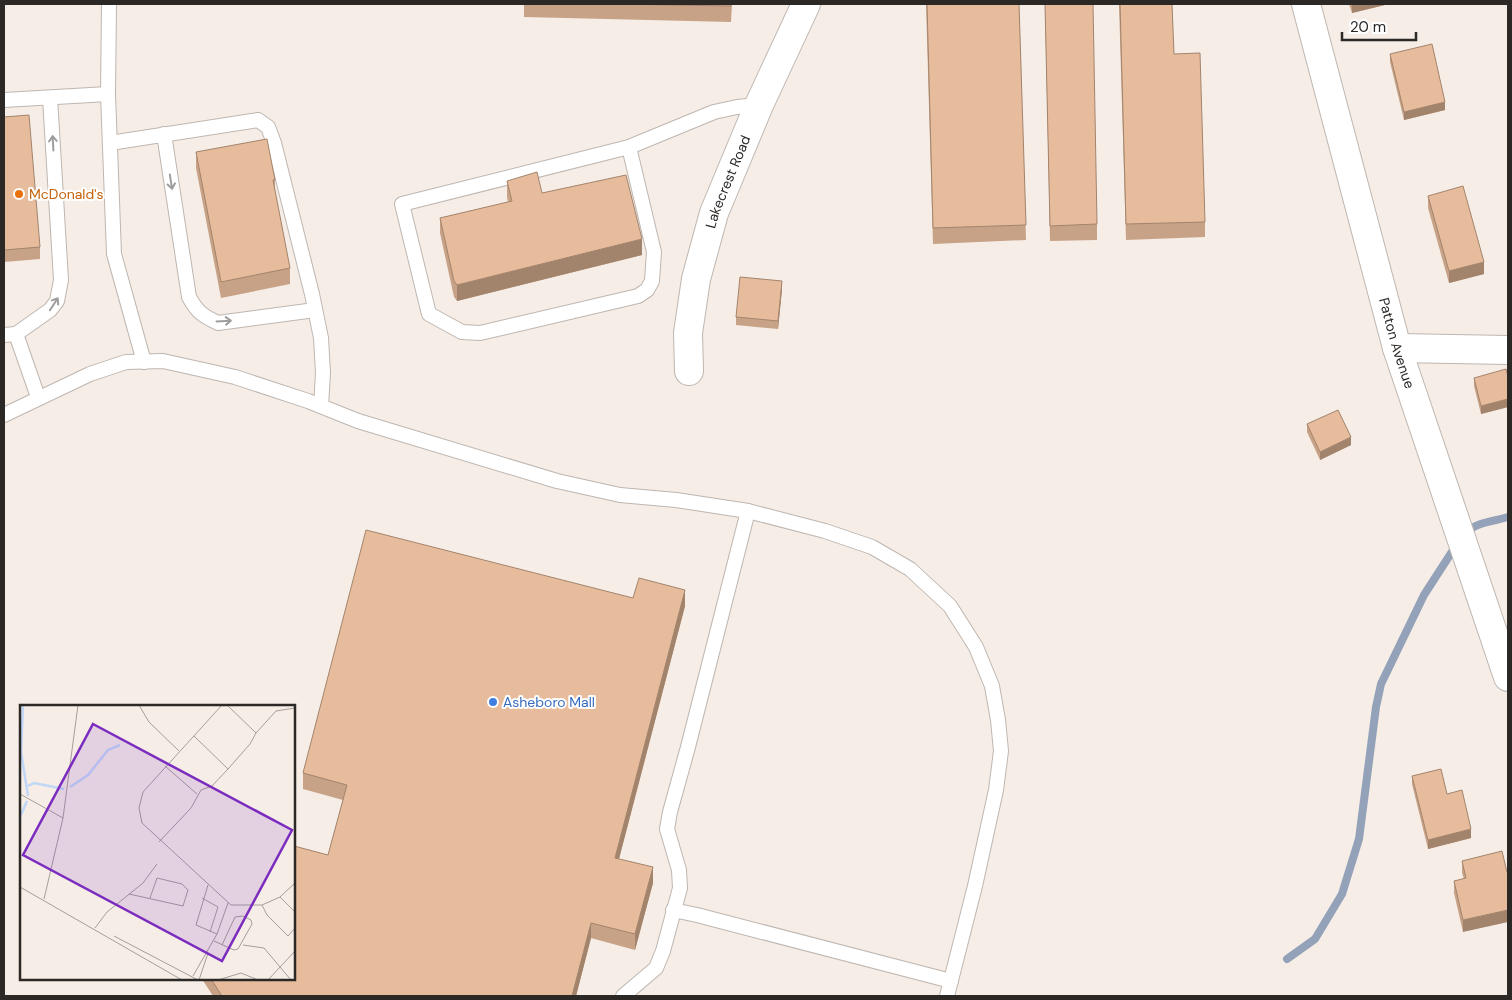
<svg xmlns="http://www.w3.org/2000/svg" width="1512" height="1000" viewBox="0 0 1512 1000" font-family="'DM Sans',sans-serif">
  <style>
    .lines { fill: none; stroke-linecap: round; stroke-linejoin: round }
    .stream { stroke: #93a2b9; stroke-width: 8 }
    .lane-casing { stroke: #beb6b0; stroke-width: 16 }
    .street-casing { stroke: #beb6b0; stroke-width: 30 }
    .lane { stroke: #fff; stroke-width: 14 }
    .street { stroke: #fff; stroke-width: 28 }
    .wall { fill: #c7a286 }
    .shaded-wall { fill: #a2846d }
    .building { fill: #e7bc9c; stroke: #a2846d }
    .oneway { stroke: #a09e9d }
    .food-dot { fill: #e8710a; stroke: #fff; stroke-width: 2 }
    .shop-dot { fill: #3f7fe0; stroke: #fff; stroke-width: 2 }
    .labels { text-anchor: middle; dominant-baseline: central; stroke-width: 4; stroke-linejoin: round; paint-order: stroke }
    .street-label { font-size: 14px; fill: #2b2826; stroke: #fff }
    .food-label { font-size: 14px; fill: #c56008; stroke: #fff; text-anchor: start }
    .shop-label { font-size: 14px; fill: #366cbe; stroke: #fff; text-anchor: start }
    .inset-river { fill: none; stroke: #c0d7f8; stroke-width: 2.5 }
    .inset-road { fill: none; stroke: #a59e9a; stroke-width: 1 }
    .view { fill: #7b2cbf; fill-opacity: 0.15; stroke: #7b2cbf; stroke-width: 2.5 }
    .inset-edge { fill: none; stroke: #2b2826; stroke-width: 2.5 }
  </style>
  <rect width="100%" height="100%" fill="#f6ede7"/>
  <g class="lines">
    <g class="stream">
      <path d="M1466,533C1476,522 1495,521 1508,517"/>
      <path d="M1287,959L1315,939L1342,894L1359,839L1376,707L1381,684L1424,595L1457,544"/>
    </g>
    <g class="lane-casing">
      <g id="lane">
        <path d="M109,4L108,94L114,254L144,362"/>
        <path d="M4,100L108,94"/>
        <path d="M164,134L189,297C197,312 203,316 218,323L315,310"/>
        <path d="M110,143L258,120L268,127L274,143L312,294L321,338L323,373L321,406"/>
        <path d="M629,147L654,252L652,281L647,290L638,296L480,333L462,332L429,314L402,204L629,147L714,112L737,107L759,105"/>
        <path d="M16,334L38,397"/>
        <path d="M4,335L16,334L50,310L57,301L61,280L50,98"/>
        <path d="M4,415L90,374L126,362L163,361L235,377L308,401L358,421L557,481L620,495L676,500L748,511L825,531L872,547L910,569L950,606L976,647L992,686L998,720L1001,751L996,790L975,886L947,996"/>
        <path d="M673,910L697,915L951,981"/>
        <path d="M623,996L656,968L663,951L680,888L679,870L667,829L670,812L688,747L748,511"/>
      </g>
    </g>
    <g class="street-casing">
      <g id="street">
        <path id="s1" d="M1306,4L1397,348L1508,677"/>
        <path d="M1397,348L1508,350"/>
        <path id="s2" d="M689,371L688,333L696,279L714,213L759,105L806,4"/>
      </g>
    </g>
    <use href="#lane" class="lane"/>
    <use href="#street" class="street"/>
  </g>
  <g class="wall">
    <path d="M524,4H732L731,22L524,17Z"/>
    <path d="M926,4H1019L1026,240L933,244Z"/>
    <path d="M1045,4L1097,224V240L1050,241Z"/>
    <path d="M1119,4H1172L1174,54L1205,222V237L1126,240Z"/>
    <path d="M1349,4H1389L1352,13Z"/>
    <path d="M1390,54L1445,110L1404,120L1390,62Z"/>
    <path d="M4,117L40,247V259L4,262Z"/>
    <path d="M196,152L275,180V191L290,268V284L221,298L196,168Z"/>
    <path d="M507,181L542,193L642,255L457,301L454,297L440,233V218L508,202L507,197Z"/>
    <path d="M1428,196L1484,274L1449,283L1428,208Z"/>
    <path d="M782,289L778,329L736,325V317Z"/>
    <path d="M1508,377V407L1481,414L1474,386V378Z"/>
    <path d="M1307,424L1351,445L1320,460L1307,432Z"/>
    <path d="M633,598L685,606L619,859L653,883L635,950L591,938L576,996H213L202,979H294L328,855L343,800L303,789V773Z"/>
    <path d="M1412,776L1447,794L1471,838L1428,849L1412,784Z"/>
    <path d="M1462,861L1507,872L1463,932L1454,893V881L1464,879L1462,873Z"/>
  </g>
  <g class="shaded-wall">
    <path d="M1358,4H1389L1352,13V5Z"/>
    <path d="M1445,102V110L1404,120V112Z"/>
    <path d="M642,239V255L457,301V285Z"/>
    <path d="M1484,262V274L1449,283V271Z"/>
    <path d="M782,281V289L778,329V321Z"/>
    <path d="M1508,399V407L1481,414V406Z"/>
    <path d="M1351,437V445L1320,460V452Z"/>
    <path d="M685,590V606L615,874V858Z"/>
    <path d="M1471,829V838L1428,849V840Z"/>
    <path d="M653,867V883L635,950V934Z"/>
    <path d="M1508,910V922L1463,932V920Z"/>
    <path d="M591,923V938L576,996H572Z"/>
  </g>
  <g class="building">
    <path d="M614,4H731V6Z"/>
    <path d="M927,4H1019L1026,225L933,228Z"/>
    <path d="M1045,4H1093L1097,224L1050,226Z"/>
    <path d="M1120,4H1172L1174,54L1200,53L1205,222L1126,224Z"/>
    <path d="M1432,44L1445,102L1404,112L1390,54Z"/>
    <path d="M29,115L40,247L4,250V117Z"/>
    <path d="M267,139L275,180H273L290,268L221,282L196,152Z"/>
    <path d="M537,172L542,193L626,175L642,239L457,285L454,281L440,218L512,201L507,181Z"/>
    <path d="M1463,186L1484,262L1449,271L1428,196Z"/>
    <path d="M740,277L782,281L778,321L736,317Z"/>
    <path d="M1506,369L1508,377V399L1481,406L1474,378Z"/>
    <path d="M1338,410L1351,437L1320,452L1307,424Z"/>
    <path d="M366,530L633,598L639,578L685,590L615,858L653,867L635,934L591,923L572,996H222L211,979H294V846L328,855L347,785L303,773Z"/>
    <path d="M1441,769L1447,794L1462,790L1471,829L1428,840L1412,776Z"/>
    <path d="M1502,851L1507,872H1508V910L1463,920L1454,881L1466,878L1462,861Z"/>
  </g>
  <defs><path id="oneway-shaft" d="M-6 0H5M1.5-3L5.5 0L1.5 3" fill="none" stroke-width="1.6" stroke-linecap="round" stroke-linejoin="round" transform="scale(1.25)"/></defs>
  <g class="oneway">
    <use href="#oneway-shaft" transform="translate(53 143) rotate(-93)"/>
    <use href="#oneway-shaft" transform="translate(171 182) rotate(81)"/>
    <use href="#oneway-shaft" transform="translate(54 304) rotate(-57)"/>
    <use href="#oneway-shaft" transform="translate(224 321) rotate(-3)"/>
  </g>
  <circle class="food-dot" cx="19" cy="194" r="5"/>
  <circle class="shop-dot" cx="493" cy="702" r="5"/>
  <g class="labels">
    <g class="street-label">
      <text stroke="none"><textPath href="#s2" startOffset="195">Lakecrest Road</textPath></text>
      <text stroke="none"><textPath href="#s1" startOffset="351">Patton Avenue</textPath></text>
    </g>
    <g class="food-label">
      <text x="29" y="194">McDonald's</text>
    </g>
    <g class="shop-label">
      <text x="503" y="702">Asheboro Mall</text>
    </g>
  </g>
  <g transform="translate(20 705)">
    <rect width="275" height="275" fill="#f6ede7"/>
    <path class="inset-river" d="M3,0L1,47L8,91M8,81L14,78L44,84M50,82L68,70L88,45L100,40M0,112L7,96"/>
    <path class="inset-road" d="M119,0L129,17L159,46M202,0L123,87L119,103L122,118L211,200H242L260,192L275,178M207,0L236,28L256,6L275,3M145,61L177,89M208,64L230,39L236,28M0,89L43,113M139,137L171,103L181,85L192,81L208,64L174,31M188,180L176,220L197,229M0,182L162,275M109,189L163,201L168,185L162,179L137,173L130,193M260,192L275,207M182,193L198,202L190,227M24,194L43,113L58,0M242,200L247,210L268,231L275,223M75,223L87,207L123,178L137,159M94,231L178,275M194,236L214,245L218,244L232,219L231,215L223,211L215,212L202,240M223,240L244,243L271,275M173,271L197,229L208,198M179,275L188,248M198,275L221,268L238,275M248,275L275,246"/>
    <path class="view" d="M73,19L272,125L202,256L3,150Z"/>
    <rect width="275" height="275" class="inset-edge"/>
  </g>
  <rect width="1512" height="1000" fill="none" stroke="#2b2826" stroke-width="10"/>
  <path d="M1342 32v8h74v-8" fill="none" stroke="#2b2826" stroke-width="2.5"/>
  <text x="1350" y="32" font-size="15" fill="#2b2826" stroke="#ffffff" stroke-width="4" paint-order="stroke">20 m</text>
</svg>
